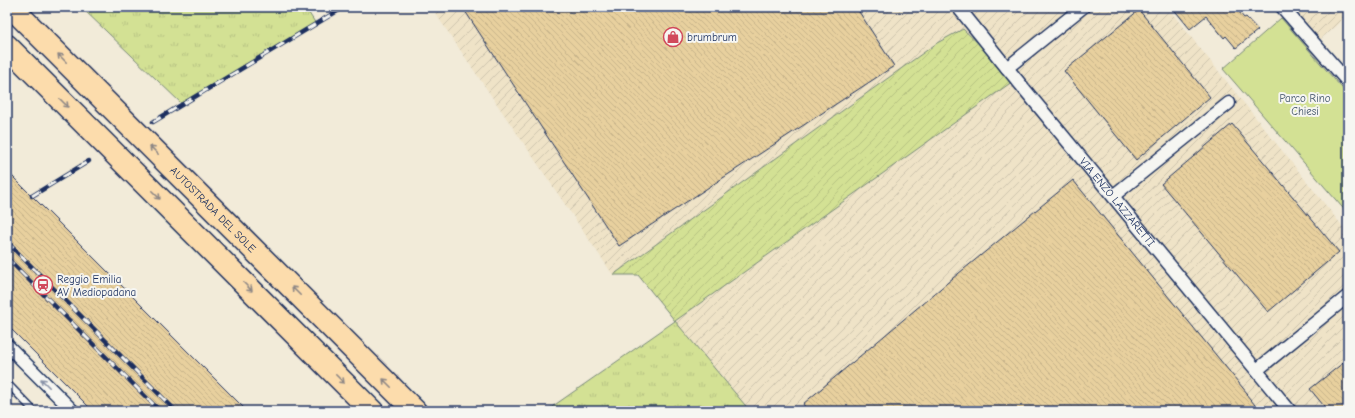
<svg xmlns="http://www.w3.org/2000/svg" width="1355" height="418" viewBox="0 0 1355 418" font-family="'Comic Neue',sans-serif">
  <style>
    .industrial { fill: url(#industrial-furrows) }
    .grass { fill: url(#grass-tufts); stroke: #778879 }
    .park { fill: #d3e194; stroke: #778879 }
    .garden { fill: url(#garden-furrows); stroke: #778879 }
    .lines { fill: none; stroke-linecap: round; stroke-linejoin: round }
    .stream { stroke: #6197b4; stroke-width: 4.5 }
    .building { fill: url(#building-back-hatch); stroke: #1b2f5e }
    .lane-casing { stroke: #1b2f5e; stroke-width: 9 }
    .street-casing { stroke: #1b2f5e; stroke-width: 15 }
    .highway-casing { stroke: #1b2f5e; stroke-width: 25 }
    .lane { stroke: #f6f6f2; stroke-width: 6 }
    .street { stroke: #f6f6f2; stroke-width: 12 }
    .highway { stroke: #fcdcac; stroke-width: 22 }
    .rail-casing { stroke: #1b2f5e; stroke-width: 4.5 }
    .rail { stroke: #f6f6f2; stroke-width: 3; stroke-dasharray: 9; stroke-linecap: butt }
    .oneway { stroke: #8c8685 }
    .oneway2 { stroke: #8892a8 }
    .labels { text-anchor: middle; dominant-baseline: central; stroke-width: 4; stroke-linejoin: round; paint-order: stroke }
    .poi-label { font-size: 11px; fill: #1b2f5e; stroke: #f6f6f2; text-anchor: start }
    .park-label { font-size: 11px; fill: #405369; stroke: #f6f6f2 }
    .street-label { font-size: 11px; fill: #1b2f5e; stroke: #f6f6f2 }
  </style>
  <defs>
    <pattern id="industrial-furrows" width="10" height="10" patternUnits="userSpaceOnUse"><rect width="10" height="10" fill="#efe3c7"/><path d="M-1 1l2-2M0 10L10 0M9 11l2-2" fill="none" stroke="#ccc3ad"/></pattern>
    <pattern id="grass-tufts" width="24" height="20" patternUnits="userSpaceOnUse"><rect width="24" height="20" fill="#d3e194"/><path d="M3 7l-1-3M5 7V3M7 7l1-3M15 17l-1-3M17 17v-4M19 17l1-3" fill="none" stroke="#b5c182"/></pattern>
    <pattern id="garden-furrows" width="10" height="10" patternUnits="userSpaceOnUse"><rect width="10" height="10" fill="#d3e194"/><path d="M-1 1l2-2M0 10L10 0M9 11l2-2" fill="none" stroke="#b5c182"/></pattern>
    <pattern id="building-back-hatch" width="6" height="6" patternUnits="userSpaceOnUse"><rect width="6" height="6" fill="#e8d09e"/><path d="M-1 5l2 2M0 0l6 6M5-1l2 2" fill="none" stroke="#c6b38a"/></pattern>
  </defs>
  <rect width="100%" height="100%" fill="#f2ebd9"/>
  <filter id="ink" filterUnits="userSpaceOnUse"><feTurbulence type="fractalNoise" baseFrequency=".025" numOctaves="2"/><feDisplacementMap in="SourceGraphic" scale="8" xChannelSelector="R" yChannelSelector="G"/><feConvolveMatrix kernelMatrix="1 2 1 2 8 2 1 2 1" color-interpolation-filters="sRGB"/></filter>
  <g filter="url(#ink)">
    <g class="industrial">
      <path d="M443,7H1167L1348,233V411H750L675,321L1015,79L963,29L937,43L613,275L435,13Z"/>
      <path d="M1285,7H1348V15L1315,44Z"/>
    </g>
    <g class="grass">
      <path d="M81,7H305L316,24L182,104Z"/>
      <path d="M675,321L750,411H546Z"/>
    </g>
    <path class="park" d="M1281,18L1348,95V214L1223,69Z"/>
    <path class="garden" d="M963,29L1016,79L675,321L638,275H613L937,43Z"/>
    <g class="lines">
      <path class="stream" d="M286,7L287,8"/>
    </g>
    <g class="building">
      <path d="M471,7H856L894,66L619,246L465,11Z"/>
      <path d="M1172,7H1235L1244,18L1246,17L1258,30L1236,48L1226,36L1224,38L1206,16L1190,29Z"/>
      <path d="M1139,10L1210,97L1136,160L1064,71Z"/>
      <path d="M1232,124L1339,252L1268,312L1161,184Z"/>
      <path d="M7,171L247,411H93L7,325Z"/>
      <path d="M1073,180L1247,393L1246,394L1260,411H808L803,404L953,278Z"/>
      <path d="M1348,359V411H1328L1310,389Z"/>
    </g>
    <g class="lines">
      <g class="lane-casing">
        <path id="lane" d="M7,383L34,411"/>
      </g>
      <g class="street-casing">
        <g id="street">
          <path d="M958,7L1007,68"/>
          <path id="s1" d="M1083,7L1007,68L1290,411"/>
          <path d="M1282,7L1348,82"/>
          <path d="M1113,196L1229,103"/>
          <path d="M7,345L73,411"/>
          <path d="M1257,370L1348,296"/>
        </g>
      </g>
      <g class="highway-casing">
        <g id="highway">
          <path id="s2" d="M11,7L415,411"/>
          <path d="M7,46L372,411"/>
        </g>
      </g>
      <use href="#lane" class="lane"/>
      <use href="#street" class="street"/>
      <use href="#highway" class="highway"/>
      <g class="rail-casing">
        <g id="rail">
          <path d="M153,122L344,7"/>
          <path d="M32,196L89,161"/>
          <path d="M7,242L176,411"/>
          <path d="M7,258L160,411"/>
        </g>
      </g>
      <use href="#rail" class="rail"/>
    </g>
    <defs><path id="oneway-shaft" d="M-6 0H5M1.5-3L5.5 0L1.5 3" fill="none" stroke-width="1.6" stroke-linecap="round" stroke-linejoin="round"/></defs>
    <g class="oneway">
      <use href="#oneway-shaft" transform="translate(62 58) rotate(-135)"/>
      <use href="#oneway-shaft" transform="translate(64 103) rotate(45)"/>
      <use href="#oneway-shaft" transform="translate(154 150) rotate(-135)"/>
      <use href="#oneway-shaft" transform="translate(156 195) rotate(45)"/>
      <use href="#oneway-shaft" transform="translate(248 287) rotate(45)"/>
      <use href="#oneway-shaft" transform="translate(296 291) rotate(-135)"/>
      <use href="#oneway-shaft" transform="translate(340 379) rotate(45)"/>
      <use href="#oneway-shaft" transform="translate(387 383) rotate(-135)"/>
    </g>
    <use class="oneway2" href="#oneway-shaft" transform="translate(45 383) rotate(-135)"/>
  </g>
  <defs>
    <g id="shop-ring" transform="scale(1)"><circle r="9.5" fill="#f6f6f2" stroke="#d1495b" stroke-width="1.5"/><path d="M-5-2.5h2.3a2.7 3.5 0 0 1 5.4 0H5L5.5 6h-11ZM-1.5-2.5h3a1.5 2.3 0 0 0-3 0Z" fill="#d1495b"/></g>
    <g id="station-ring" transform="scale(1)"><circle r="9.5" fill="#f6f6f2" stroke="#d1495b" stroke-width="1.5"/><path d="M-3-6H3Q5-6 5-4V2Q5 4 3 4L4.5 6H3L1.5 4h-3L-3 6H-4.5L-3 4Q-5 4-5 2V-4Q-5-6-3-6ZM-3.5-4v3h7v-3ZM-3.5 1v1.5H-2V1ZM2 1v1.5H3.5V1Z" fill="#d1495b"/></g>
  </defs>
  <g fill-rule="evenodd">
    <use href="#shop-ring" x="673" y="37"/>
    <use href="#station-ring" x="43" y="285"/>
  </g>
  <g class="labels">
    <g class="poi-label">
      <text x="687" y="37">brumbrum</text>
      <text x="57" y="279">Reggio Emilia<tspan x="57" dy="13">AV Mediopadana</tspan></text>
    </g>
    <g class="park-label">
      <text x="1305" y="98">Parco Rino<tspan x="1305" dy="13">Chiesi</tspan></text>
    </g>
    <g class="street-label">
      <text stroke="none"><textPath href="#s1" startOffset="271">VIA ENZO LAZZARETTI</textPath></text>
      <text stroke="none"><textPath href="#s2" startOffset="286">AUTOSTRADA DEL SOLE</textPath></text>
    </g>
  </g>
  <rect width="1355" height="418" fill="none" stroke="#f6f6f2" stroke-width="24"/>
  <rect x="12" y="12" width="1331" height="394" fill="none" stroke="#1b2f5e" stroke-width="1.5" filter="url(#ink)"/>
</svg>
